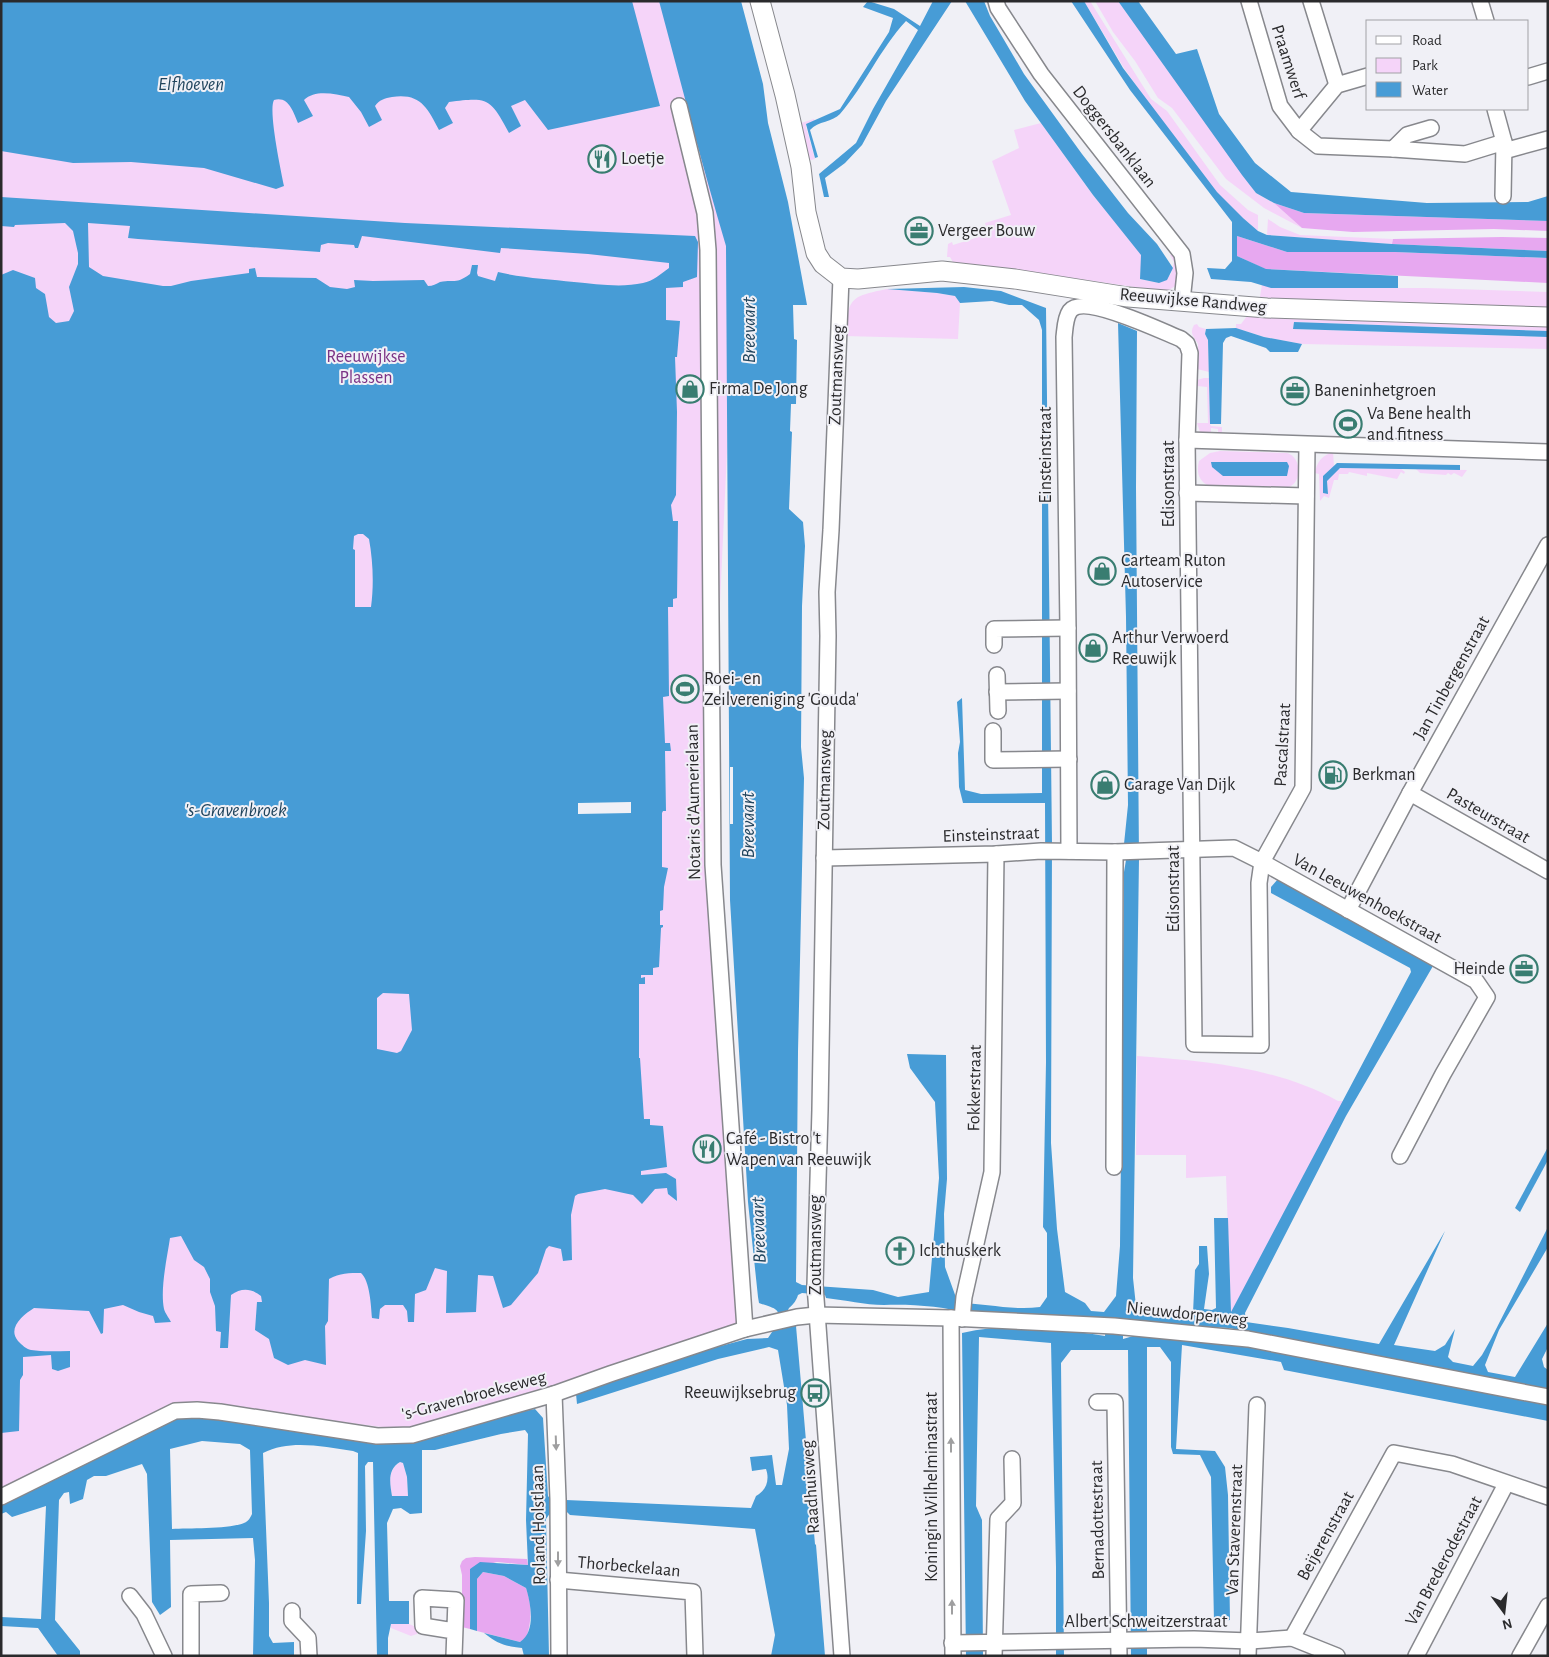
<svg xmlns="http://www.w3.org/2000/svg" width="1549" height="1657" viewBox="0 0 1549 1657" font-family="'Alegreya Sans',sans-serif">
  <style>
    .green { fill: #f5d4f9 }
    .forest { fill: #e7a8f0 }
    .water { fill: #479cd6; fill-rule: evenodd }
    .pier { fill: #f0f0f6 }
    .lines { fill: none; stroke-linecap: round; stroke-linejoin: round }
    .minor-casing { stroke: #87888d; stroke-width: 18 }
    .major-casing { stroke: #87888d; stroke-width: 21 }
    .minor { stroke: #fff; stroke-width: 15 }
    .major { stroke: #fff; stroke-width: 19 }
    .oneway { fill: #9f9fa0 }
    .labels { text-anchor: middle; dominant-baseline: central; stroke-width: 4; stroke-linejoin: round; paint-order: stroke }
    .street-label { font-size: 18px; fill: #2a2a2c; stroke: #f0f0f6 }
    .poi-label { font-size: 18px; fill: #2a2a2c; stroke: #f0f0f6; text-anchor: start }
    .park-label { font-size: 18px; fill: #7b3285; stroke: #f0f0f6 }
    .water-label { font-size: 19px; font-style: italic; fill: #20445d; stroke: #f0f0f6 }
  </style>
  <rect width="100%" height="100%" fill="#f0f0f6"/>
  <g class="green">
    <path d="M1,1H674L737,237L708,861L738,1326L415,1431L178,1402L1,1491Z"/>
    <path d="M1084,1H1090L1151,99L1167,111L1220,185L1248,210L1258,215V231L1243,218H1229L1124,68Z"/>
    <path d="M1095,1H1118L1256,193L1274,203L1302,228L1264,208L1226,179L1172,108L1158,98L1135,61L1113,32Z"/>
    <path d="M814,119L815,121L806,124V127L815,159L811,160L808,157L801,123Z"/>
    <path d="M1041,123L1093,195L1142,255L1140,279L1159,283L1171,274L1174,262L1170,255L1175,254L1178,264L1177,285L1167,291H1162L1031,272L954,264L950,257H947L948,244L952,242L953,245L988,234L985,223L1011,215L992,161L1019,148L1014,130Z"/>
    <path d="M1268,219L1280,227L1300,235L1393,239L1392,244L1267,235Z"/>
    <path d="M1262,284L1271,288H1426L1548,292V310L1341,305L1260,297Z"/>
    <path d="M887,289L937,293L955,296L960,303L958,339L844,336C850,298 848,297 887,289Z"/>
    <path d="M1247,316L1548,324V331L1294,322L1293,329L1548,337V349L1302,344L1264,337L1236,328V324H1241Z"/>
    <path d="M1197,324L1199,327L1206,329L1205,334L1208,340L1209,372L1197,369L1198,344C1194,336 1189,334 1194,325Z"/>
    <path d="M1204,378H1209L1210,424L1211,426L1222,427V434L1218,435V429L1211,428V437L1200,432L1197,423H1208L1207,387L1197,386V380Z"/>
    <path d="M1220,451L1287,453C1301,457 1303,481 1289,487H1212C1199,483 1196,473 1199,461L1210,453Z"/>
    <path d="M1333,452L1334,466L1323,476L1328,493L1327,481L1339,468L1401,469L1405,472L1404,474L1401,472L1397,479L1367,473V476L1349,472L1348,474H1339L1338,480H1334L1329,498L1324,496L1320,501L1319,474L1315,473C1317,461 1322,456 1333,452Z"/>
    <path d="M1416,469L1467,470L1462,477L1454,473L1451,475L1448,473L1446,475L1420,473Z"/>
    <path d="M1137,1056C1206,1061 1276,1067 1338,1101H1344L1231,1313L1226,1176L1186,1178V1155H1136Z"/>
    <path d="M400,1462L403,1463L407,1477L408,1496H392C390,1483 387,1471 400,1462Z"/>
    <path d="M391,1624H409L421,1629L417,1634L411,1636L391,1628Z"/>
  </g>
  <g class="forest">
    <path d="M1274,203L1304,213L1548,221V231L1494,229L1353,232L1302,228Z"/>
    <path d="M1237,236L1287,252H1395L1548,258V283L1265,269L1237,256Z"/>
    <path d="M1502,237L1548,238V251L1392,244L1393,239Z"/>
    <path d="M475,1557L527,1559L528,1565L497,1562L470,1569V1629L462,1627V1575L460,1566L462,1561L466,1558Z"/>
    <path d="M483,1572L504,1576L526,1588C532,1604 532,1622 526,1638L520,1642L477,1631V1579Z"/>
  </g>
  <g class="water">
    <path d="M1,1H632L660,106L548,130L525,100L511,106L521,126L509,133C490,98 489,97 449,102L445,108L453,123L439,130C427,107 420,93 392,97C385,98 379,100 375,106L382,120L369,127L361,112L349,97C335,94 315,89 304,100L313,116L298,123C293,112 289,96 274,100C268,110 281,171 284,186L276,189L204,168L131,162L73,163L1,151Z"/>
    <path d="M659,1H741L763,84L768,123L788,202L807,305H793L794,339L797,340L796,404H791L790,431L792,432L789,509L803,522L805,546L802,606L801,747L804,778L798,1052L796,1282L802,1285L873,1290L898,1297L929,1292L939,1178L935,1102L910,1068L907,1054L946,1055L947,1179L944,1214L945,1267L958,1303C985,1303 1013,1311 1040,1307L1047,1297V1233L1043,1227L1046,1062L1045,803H963L959,787L958,753L960,742L957,702L962,698L965,790L981,794L1042,793V330L1039,320L1022,305H1009L992,301L960,303L955,296L937,293L887,289L964,287L1001,291L1046,308L1052,844L1051,1143L1057,1229L1065,1292L1085,1303L1091,1311L1104,1312L1116,1296L1120,1246L1124,872L1126,860L1124,844L1128,805L1126,617L1118,323L1137,331L1136,487L1139,859L1133,1278L1136,1306L1189,1317L1193,1313L1195,1270L1199,1264V1246H1207L1209,1274L1204,1309L1212,1310L1216,1308L1214,1218H1228L1231,1312L1411,972L1410,968L1271,893V887L1278,879L1433,966L1346,1116L1245,1313L1246,1322L1288,1328L1379,1344L1445,1231L1394,1345L1435,1351L1445,1345L1455,1329L1448,1357L1453,1362L1473,1366L1482,1355L1491,1339L1548,1227V1247L1499,1330L1485,1365L1488,1372L1515,1377L1548,1323V1347L1542,1359L1544,1367L1548,1370V1391L1229,1328L1123,1322V1339L1140,1334L1226,1342L1548,1403V1421L1284,1370L1281,1362L1182,1345L1176,1449L1215,1451L1225,1467L1228,1495L1230,1620L1214,1622L1211,1477L1200,1455L1173,1454L1171,1447V1362L1160,1347H1147V1656H1131L1128,1350H1071L1061,1363L1064,1656H1056V1567L1051,1343L979,1337L976,1506L982,1520L983,1656H966L962,1333C1009,1322 1059,1329 1105,1336L1106,1322L969,1314C944,1306 910,1304 884,1305C865,1305 845,1300 826,1298L825,1295L802,1293L798,1295C792,1313 782,1302 793,1325L796,1326L815,1544L816,1545L825,1656H771L775,1635L755,1529L570,1515L564,1509H553L546,1519L549,1656H524L522,1648C504,1646 498,1644 484,1633L520,1642C536,1632 531,1604 526,1588L504,1576L483,1572L477,1579V1631L470,1629V1569L480,1562L528,1565L526,1520L528,1434L525,1430L501,1434L435,1450H422V1513L410,1514L401,1508L393,1509L387,1523L389,1601H409V1624H391L388,1638V1656H377L373,1462H368L365,1466L366,1531L361,1604H357L358,1453L353,1451C323,1447 291,1439 263,1453L269,1603V1636L273,1643L294,1642V1656H253L255,1560L253,1538L170,1540L171,1607L160,1615L152,1602L147,1474L142,1464L106,1476H94L87,1480L83,1499L70,1504L69,1492L64,1493L59,1500L55,1620L80,1651V1656H58L38,1628L1,1626V1617L41,1619L46,1506L12,1517L6,1512L1,1514V1505L167,1420L186,1415C225,1421 264,1427 303,1433C337,1438 371,1445 405,1442C450,1438 491,1416 535,1409L543,1418L548,1496L553,1502H564L566,1500L751,1508L756,1496C766,1491 770,1480 766,1469L752,1471L750,1457L772,1455L776,1485H782L789,1449L787,1405L778,1350L769,1347L718,1359L577,1404L576,1394L702,1351L747,1339L768,1338L774,1329L782,1326C779,1307 776,1309 759,1303L758,1297L748,1202L730,900L726,246C702,165 681,83 659,1ZM202,1441L240,1444L250,1450L252,1514C250,1518 249,1521 244,1523C230,1529 189,1528 172,1529L170,1449ZM400,1462L403,1463L407,1477L408,1496H392C390,1483 387,1470 400,1462Z"/>
    <path d="M868,1L894,9L920,26L933,1H952L886,101L862,145L845,163L825,178L829,197H824L819,174L856,143L873,109L918,30L906,21C880,49 865,85 840,114C833,122 818,121 810,130L818,157L815,158L806,124L840,109L889,32L893,18L863,7Z"/>
    <path d="M965,1H984L990,16L1024,74L1082,154L1128,213L1157,244L1173,268L1167,280L1159,283L1140,279L1141,255L1093,195L1025,101Z"/>
    <path d="M1071,1H1084L1123,68L1217,192L1243,218L1258,231L1267,235L1392,244L1548,251V258L1395,252H1287L1237,236V256L1266,269L1398,276V288H1271L1251,282L1211,279L1207,268L1225,269L1232,261V222L1130,90Z"/>
    <path d="M1118,1H1138L1176,54L1197,49L1219,114L1255,163L1291,192L1427,203L1528,202L1548,196V221L1304,213L1274,203L1256,193L1242,175Z"/>
    <path d="M1,197L405,223L695,236L698,242L697,277L683,282V287L666,288V320L680,321L677,357H675L677,412L676,495L671,505L673,521H678L677,598L673,599V607H668L669,696L663,697L665,743H670L671,751H665L666,811H663L662,813V867L668,868L664,887L663,910L660,911V925H663V927L661,928L659,967L653,968V975H641V978L645,977V984H639V1058H640L644,1119H650V1125L663,1126L667,1167L641,1171V1175L666,1173L676,1179L677,1201L668,1194L667,1188L655,1189L642,1204L633,1195L605,1189L578,1194L575,1196L571,1215L572,1260L563,1261L561,1249L549,1246L546,1249L538,1273L511,1305L503,1308L493,1276L478,1275L476,1312L446,1313L447,1271L435,1268L426,1290L415,1294L414,1322H408L407,1311L403,1305H385L380,1309L379,1319L372,1318C371,1306 370,1281 361,1273C349,1273 340,1273 329,1279L328,1321L325,1326L326,1365L305,1360L288,1365L274,1358L269,1339L255,1330L257,1302H262L261,1296C251,1288 241,1288 231,1295L228,1348H220L221,1332L216,1331L215,1306L210,1292V1279L204,1267L194,1260L181,1236L170,1238C167,1258 160,1289 164,1309C165,1313 169,1318 171,1322L155,1323L153,1316L139,1312L123,1305L104,1309L103,1333L101,1334L89,1311L34,1308C23,1315 7,1328 18,1341C22,1345 26,1349 31,1350C43,1352 57,1351 70,1351V1367L58,1371L52,1369L51,1355L23,1357V1375L20,1380L19,1431L1,1433V275L13,270L35,278L36,288L45,294L49,317L56,323L69,321L74,311L69,287L78,264V253L73,231L65,223L15,225L14,227L1,226ZM88,223L130,226L128,238L138,239L320,252L321,245L328,243L354,245L355,248H358L362,236L500,253L501,248L588,254L669,263V268C661,274 653,281 643,283C621,288 596,284 574,282C549,279 523,278 498,272L495,281L478,276L477,273L478,265H472L470,274C455,285 455,279 440,282C436,284 433,286 428,286L424,280L373,281L354,280L355,287L347,289L330,287L316,278L257,277L255,268L249,269V273L191,281L171,286H163L103,276L89,267ZM358,534H363L369,539C373,561 374,585 371,607H355V550L353,549L354,536ZM383,993L409,994L412,1030L401,1051L397,1053L377,1049V998Z"/>
    <path d="M1294,322L1548,331V337L1293,329Z"/>
    <path d="M1236,328L1264,337L1302,344L1298,352H1270L1266,348L1231,336L1226,338L1223,343L1221,424H1210L1208,340L1205,334L1206,329Z"/>
    <path d="M1211,462H1287L1289,466L1287,476H1223L1212,467Z"/>
    <path d="M1337,463L1460,465V470L1340,468L1327,481L1328,494L1323,493V476Z"/>
    <path d="M1548,1147V1160L1520,1212L1515,1208Z"/>
  </g>
  <g class="pier">
    <rect x="730" y="767" width="3" height="57"/>
    <path d="M631,802V813L578,814V803Z"/>
  </g>
  <g class="lines">
    <g class="minor-casing">
      <g id="minor">
        <path d="M996,1L998,8L1041,74L1182,254L1185,273L1182,301"/>
        <path d="M1249,1L1280,106L1299,131L1318,146L1393,149L1407,135L1431,128"/>
        <path d="M1311,1L1337,85"/>
        <path d="M1480,1L1486,21"/>
        <path d="M1528,77L1548,71"/>
        <path d="M679,106L705,213L708,250L713,865L745,1329"/>
        <path d="M1495,109L1504,142L1503,196"/>
        <path d="M1299,131L1337,85L1368,76"/>
        <path d="M1393,149L1465,154L1504,142"/>
        <path d="M1504,151L1548,139"/>
        <path d="M841,278L831,530L827,592L828,636L820,1110L815,1285L842,1656"/>
        <path d="M1187,440L1548,452"/>
        <path d="M1187,493L1306,496"/>
        <path d="M994,645V629L1068,628"/>
        <path d="M997,675L998,711"/>
        <path d="M997,692L1068,691"/>
        <path d="M993,731V760L1069,759"/>
        <path d="M1410,793L1548,871"/>
        <path d="M1069,851L1068,628L1064,337C1065,329 1065,318 1070,311C1084,293 1163,332 1181,339L1187,344L1190,353L1187,440L1194,1044L1261,1045L1259,883L1262,862L1303,788L1307,445"/>
        <path d="M824,858L996,854L1041,851L1115,852L1234,848L1262,862L1476,981L1487,997L1443,1074L1400,1156"/>
        <path d="M1348,910L1410,793L1548,545"/>
        <path d="M1114,1167L1115,852"/>
        <path d="M951,1318L953,1656"/>
        <path d="M962,1319L964,1297L992,1172L996,854"/>
        <path d="M554,1394L558,1499L559,1656"/>
        <path d="M1097,1402H1115L1119,1656"/>
        <path d="M1,1497L175,1411L197,1410L220,1412L377,1436L412,1435L554,1394L610,1374L745,1329L797,1317L816,1315L951,1318L1114,1326L1248,1339L1548,1397"/>
        <path d="M558,1580L693,1592L695,1656"/>
        <path d="M130,1596L144,1614L164,1656"/>
        <path d="M292,1611V1621L308,1638L309,1656"/>
        <path d="M454,1631L423,1626L422,1598L456,1600L454,1656"/>
        <path d="M1292,1638L1394,1453L1452,1464L1548,1497"/>
        <path d="M952,1643L1194,1639L1250,1641L1292,1638L1337,1656"/>
        <path d="M191,1656V1594L221,1593"/>
        <path d="M994,1656L998,1519L1013,1503L1012,1459"/>
        <path d="M1248,1656L1257,1405"/>
        <path d="M1416,1656L1506,1484"/>
        <path d="M1520,1656L1548,1606"/>
      </g>
    </g>
    <g class="major-casing">
      <path id="major" d="M760,1L785,95L801,167L806,212L816,253L823,264L841,278L858,279L942,271L1015,279L1128,297L1267,308L1548,317"/>
    </g>
    <use href="#minor" class="minor"/>
    <use href="#major" class="major"/>
  </g>
  <defs><path id="oneway-solid" d="M-6-.8H1V-3.2L6.5 0L1 3.2V.8H-6Z" transform="scale(1.25)"/></defs>
  <g class="oneway">
    <use href="#oneway-solid" transform="translate(556 1443) rotate(88)"/>
    <use href="#oneway-solid" transform="translate(951 1445) rotate(-90)"/>
    <use href="#oneway-solid" transform="translate(558 1559) rotate(90)"/>
    <use href="#oneway-solid" transform="translate(952 1607) rotate(-90)"/>
  </g>
  <defs>
    <g id="restaurant-ring" transform="scale(1.4375)"><circle r="9.5" fill="#f0f0f6" stroke="#397d71" stroke-width="1.5"/><path d="M-5-6h1v4h1v-4h1v4h1v-4h1v5L-1.5 .5V6h-2V.5L-5-1ZM5-6V6H3V1.5H1.5Q1.5-4 5-6Z" fill="#397d71"/></g>
    <g id="office-ring" transform="scale(1.4375)"><circle r="9.5" fill="#f0f0f6" stroke="#397d71" stroke-width="1.5"/><path d="M-6-3h4V-5.5h4V-3h4V5H-6ZM-1-4.5V-3h2v-1.5ZM-6 0V1H6V0Z" fill="#397d71"/></g>
    <g id="shop-ring" transform="scale(1.4375)"><circle r="9.5" fill="#f0f0f6" stroke="#397d71" stroke-width="1.5"/><path d="M-5-2.5h2.3a2.7 3.5 0 0 1 5.4 0H5L5.5 6h-11ZM-1.5-2.5h3a1.5 2.3 0 0 0-3 0Z" fill="#397d71"/></g>
    <g id="stadium-ring" transform="scale(1.4375)"><circle r="9.5" fill="#f0f0f6" stroke="#397d71" stroke-width="1.5"/><path d="M0-5a6.5 5 0 1 0 0 10a6.5 5 0 1 0 0-10ZM-3.5-1.8h7v3.6h-7Z" fill="#397d71"/></g>
    <g id="fuel-ring" transform="scale(1.4375)"><circle r="9.5" fill="#f0f0f6" stroke="#397d71" stroke-width="1.5"/><path d="M-5.5-6h7V0h2V4h1.3V-2.5L3-4.5l.8-.8L6-3V5H2.5V1h-1V6h-7ZM-4.2-4.7v3.2H.2V-4.7Z" fill="#397d71"/></g>
    <g id="church-ring" transform="scale(1.4375)"><circle r="9.5" fill="#f0f0f6" stroke="#397d71" stroke-width="1.5"/><path d="M-1.2-6h2.4v3.5h3.3v2.4h-3.3V6h-2.4V-.1h-3.3v-2.4h3.3Z" fill="#397d71"/></g>
    <g id="bus-ring" transform="scale(1.4375)"><circle r="9.5" fill="#f0f0f6" stroke="#397d71" stroke-width="1.5"/><path d="M-5-6H5V4H4V6H2V4H-2V6H-4V4H-5ZM-3.5-4V0h7V-4ZM-3.5 1.2v1.5H-2V1.2ZM2 1.2v1.5H3.5V1.2Z" fill="#397d71"/></g>
  </defs>
  <g fill-rule="evenodd">
    <use href="#restaurant-ring" x="602" y="159"/>
    <use href="#office-ring" x="919" y="231"/>
    <use href="#shop-ring" x="690" y="389"/>
    <use href="#office-ring" x="1295" y="391"/>
    <use href="#stadium-ring" x="1348" y="424"/>
    <use href="#shop-ring" x="1102" y="571"/>
    <use href="#shop-ring" x="1093" y="648"/>
    <use href="#stadium-ring" x="685" y="689"/>
    <use href="#fuel-ring" x="1333" y="775"/>
    <use href="#shop-ring" x="1105" y="785"/>
    <use href="#office-ring" x="1524" y="969"/>
    <use href="#restaurant-ring" x="707" y="1149"/>
    <use href="#church-ring" x="900" y="1251"/>
    <use href="#bus-ring" x="815" y="1393"/>
  </g>
  <g class="labels">
    <g class="street-label">
      <text transform="translate(1288 62) rotate(72)">Praamwerf</text>
      <text transform="translate(1114 137) rotate(52)">Doggersbanklaan</text>
      <text transform="translate(1193 301) rotate(5)">Reeuwijkse Randweg</text>
      <text transform="translate(837 375) rotate(-88)">Zoutmansweg</text>
      <text transform="translate(1046 455) rotate(-90)">Einsteinstraat</text>
      <text transform="translate(1169 484) rotate(-90)">Edisonstraat</text>
      <text transform="translate(1452 678) rotate(-61)">Jan Tinbergenstraat</text>
      <text transform="translate(1283 745) rotate(-87)">Pascalstraat</text>
      <text transform="translate(825 780) rotate(-89)">Zoutmansweg</text>
      <text transform="translate(694 802) rotate(-91)">Notaris d'Aumerielaan</text>
      <text transform="translate(1488 816) rotate(30)">Pasteurstraat</text>
      <text transform="translate(991 835) rotate(-2)">Einsteinstraat</text>
      <text transform="translate(1174 889) rotate(-90)">Edisonstraat</text>
      <text transform="translate(1367 899) rotate(29)">Van Leeuwenhoekstraat</text>
      <text transform="translate(975 1088) rotate(-89)">Fokkerstraat</text>
      <text transform="translate(816 1245) rotate(-90)">Zoutmansweg</text>
      <text transform="translate(1187 1314) rotate(6)">Nieuwdorperweg</text>
      <text transform="translate(474 1396) rotate(-15)">'s-Gravenbroekseweg</text>
      <text transform="translate(811 1487) rotate(-94)">Raadhuisweg</text>
      <text transform="translate(932 1487) rotate(-90)">Koningin Wilhelminastraat</text>
      <text transform="translate(1098 1520) rotate(-91)">Bernadottestraat</text>
      <text transform="translate(539 1525) rotate(-91)">Roland Holstlaan</text>
      <text transform="translate(1235 1530) rotate(-88)">Van Staverenstraat</text>
      <text transform="translate(1326 1536) rotate(-61)">Beijerenstraat</text>
      <text transform="translate(1444 1561) rotate(-62)">Van Brederodestraat</text>
      <text transform="translate(629 1567) rotate(5)">Thorbeckelaan</text>
      <text x="1146" y="1622">Albert Schweitzerstraat</text>
    </g>
    <g class="poi-label">
      <text x="621" y="159">Loetje</text>
      <text x="938" y="231">Vergeer Bouw</text>
      <text x="709" y="389">Firma De Jong</text>
      <text x="1314" y="391">Baneninhetgroen</text>
      <text x="1367" y="414">Va Bene health<tspan x="1367" dy="21">and fitness</tspan></text>
      <text x="1121" y="561">Carteam Ruton<tspan x="1121" dy="21">Autoservice</tspan></text>
      <text x="1112" y="638">Arthur Verwoerd<tspan x="1112" dy="21">Reeuwijk</tspan></text>
      <text x="704" y="679">Roei- en<tspan x="704" dy="21">Zeilvereniging 'Gouda'</tspan></text>
      <text x="1352" y="775">Berkman</text>
      <text x="1124" y="785">Garage Van Dijk</text>
      <text x="1505" y="969" text-anchor="end">Heinde</text>
      <text x="726" y="1139">Café - Bistro 't<tspan x="726" dy="21">Wapen van Reeuwijk</tspan></text>
      <text x="919" y="1251">Ichthuskerk</text>
      <text x="796" y="1393" text-anchor="end">Reeuwijksebrug</text>
    </g>
    <g class="park-label">
      <text x="366" y="357">Reeuwijkse<tspan x="366" dy="21">Plassen</tspan></text>
    </g>
    <g class="water-label">
      <text x="191" y="84">Elfhoeven</text>
      <text transform="translate(749 330) rotate(-90)">Breevaart</text>
      <text x="236" y="810">'s-Gravenbroek</text>
      <text transform="translate(748 825) rotate(-90)">Breevaart</text>
      <text transform="translate(759 1230) rotate(-92)">Breevaart</text>
    </g>
  </g>
  <rect width="1549" height="1657" fill="none" stroke="#2a2a2c" stroke-width="5"/>
  <rect x="1366" y="20" width="162" height="90" fill="#f0f0f6" stroke="#a1a1a5"/>
  <rect x="1376" y="36" width="25" height="8" fill="#ffffff" stroke="#a1a1a5"/>
  <text x="1412" y="45" font-size="15" fill="#2a2a2c">Road</text>
  <rect x="1376" y="58" width="25" height="15" fill="#f5d4f9" stroke="#a1a1a5"/>
  <text x="1412" y="70" font-size="15" fill="#2a2a2c">Park</text>
  <rect x="1376" y="82" width="25" height="15" fill="#479cd6" stroke="#a1a1a5"/>
  <text x="1412" y="95" font-size="15" fill="#2a2a2c">Water</text>
  <g transform="translate(1504 1612) rotate(165)" stroke="#f0f0f6" stroke-width="4" paint-order="stroke">
  <path d="M0-4L9 19L0 12L-9 19Z" fill="#2a2a2c"/>
  <text y="-8" font-size="14" font-weight="bold" text-anchor="middle" fill="#2a2a2c">N</text>
  </g>
</svg>
